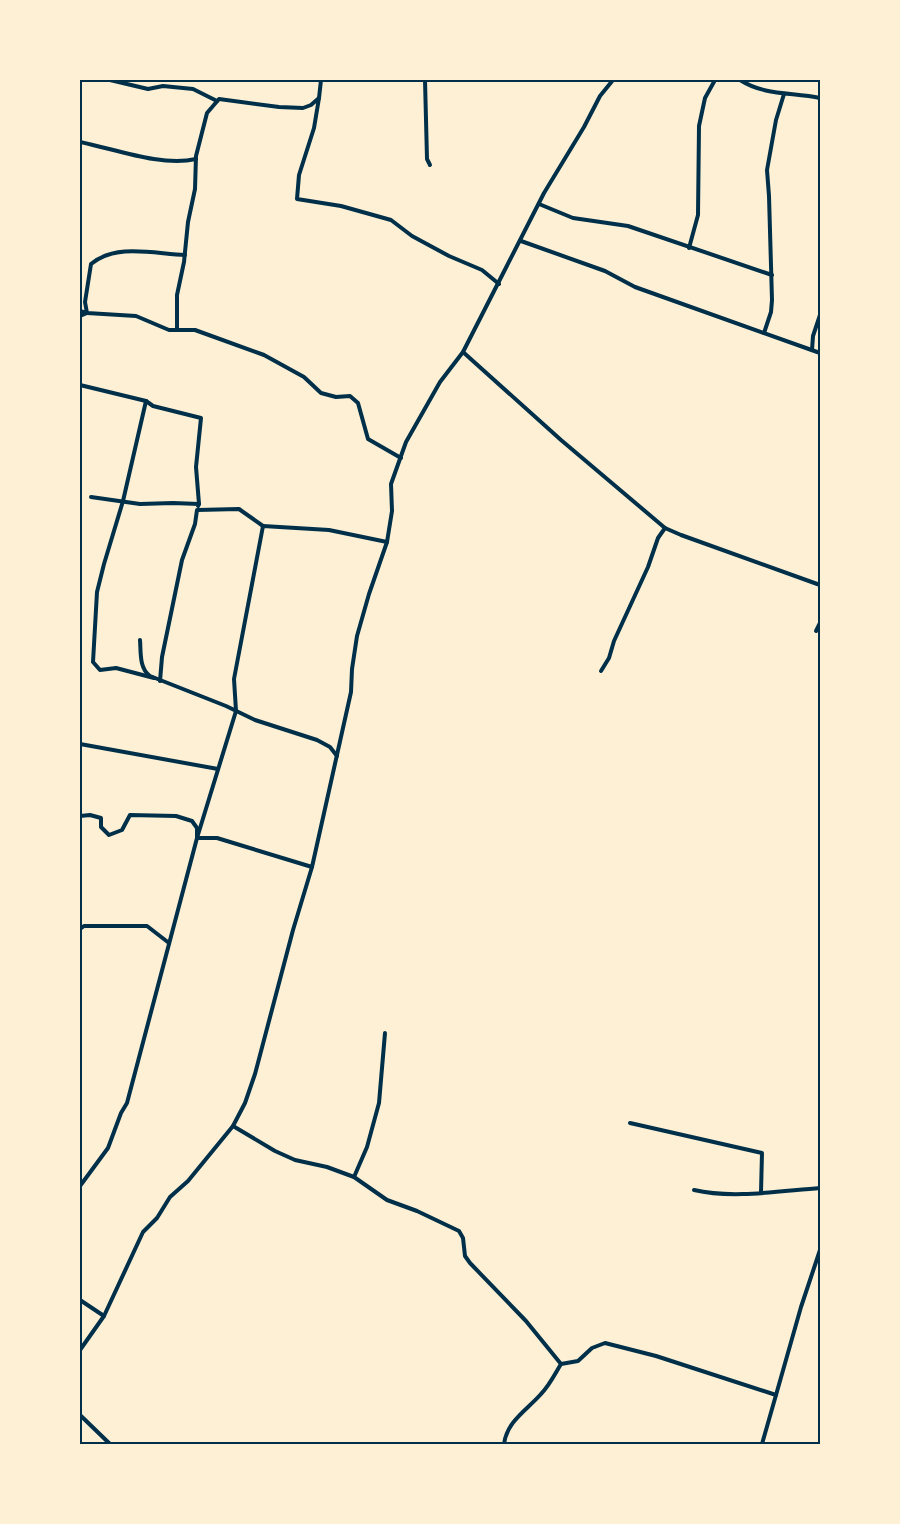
<svg xmlns="http://www.w3.org/2000/svg" width="900" height="1524" viewBox="0 0 900 1524" font-family="Bitter,serif">
  <style>
    .lines { fill: none; stroke-linecap: round; stroke-linejoin: round }
    .minor { stroke: #003049; stroke-width: 4 }
    .neatline { fill: none; stroke: #003049; stroke-width: 2 }
  </style>
  <rect width="100%" height="100%" fill="#fdf0d5"/>
  <g class="lines">
    <g class="minor">
      <path d="M110,80L148,89L163,86L193,89L217,101"/>
      <path d="M321,80L319,98L314,128L299,175L297,199L341,206L391,220L412,236L449,256L482,270L499,284"/>
      <path d="M425,80L427,159L430,165"/>
      <path d="M740,80C765,96 792,92 820,98"/>
      <path d="M80,142C115,149 161,167 196,159"/>
      <path d="M539,204L573,218L628,226L772,275"/>
      <path d="M521,241L605,271L635,287L820,353"/>
      <path d="M689,248L698,215L699,126L705,98L715,80"/>
      <path d="M80,311L87,313L136,316L169,330H195L264,355L304,377L321,393L336,397L350,396L358,403L368,439L401,458"/>
      <path d="M80,316L87,313L85,302L91,264C116,243 155,254 185,255"/>
      <path d="M177,330V295L184,262L188,222L195,189L196,156L207,113L219,99L279,107L303,108L311,105L319,98"/>
      <path d="M764,333L771,312L772,300L769,196L767,170L776,120L784,94"/>
      <path d="M812,350L813,336L820,315"/>
      <path d="M463,352L561,440L665,528L681,535L820,585"/>
      <path d="M80,385L146,401L153,406L201,418L196,467L199,504"/>
      <path d="M146,401L123,501L104,564L97,592L93,662L100,670L116,668L154,678"/>
      <path d="M91,497L140,504L173,503L199,504L198,506"/>
      <path d="M816,631L820,623"/>
      <path d="M140,640C141,652 139,668 150,676L226,706L255,720L317,740L330,747L337,756"/>
      <path d="M601,671L609,658L614,641L648,567L658,538L665,528"/>
      <path d="M160,681L162,657L182,560L195,524L197,510L239,509L263,526"/>
      <path d="M80,744L218,769"/>
      <path d="M80,816L90,815L101,818V827L109,835L122,830L130,815L176,816L192,821L197,828V838H217L312,867"/>
      <path d="M80,929L84,926H147L169,943"/>
      <path d="M630,1123L762,1153L761,1192"/>
      <path d="M233,1126L245,1103L255,1074L293,930L312,867L351,692L352,669L357,636L369,594L387,542L392,511L391,484L406,442L440,382L463,352L544,193L584,127L600,96L613,80"/>
      <path d="M354,1177L367,1147L379,1103L385,1033"/>
      <path d="M80,1186L108,1148L121,1113L127,1103L197,838L236,711L234,679L263,526L329,530L387,542"/>
      <path d="M694,1190C732,1199 780,1191 820,1188"/>
      <path d="M80,1300L104,1316"/>
      <path d="M80,1350L104,1316L143,1232L157,1218L170,1197L188,1181L233,1126L275,1151L295,1160L327,1167L354,1177L387,1200L417,1211L459,1231L463,1238L465,1256L470,1263L526,1321L561,1364"/>
      <path d="M776,1395L801,1307L820,1250"/>
      <path d="M80,1415L110,1444"/>
      <path d="M504,1444C507,1421 527,1410 541,1394C549,1386 555,1374 561,1364L578,1361L592,1348L605,1343L656,1356L776,1395L762,1444"/>
    </g>
  </g>
  <rect width="900" height="1524" fill="none" stroke="#fdf0d5" stroke-width="162"/>
  <rect x="81" y="81" width="738" height="1362" class="neatline"/>
</svg>
